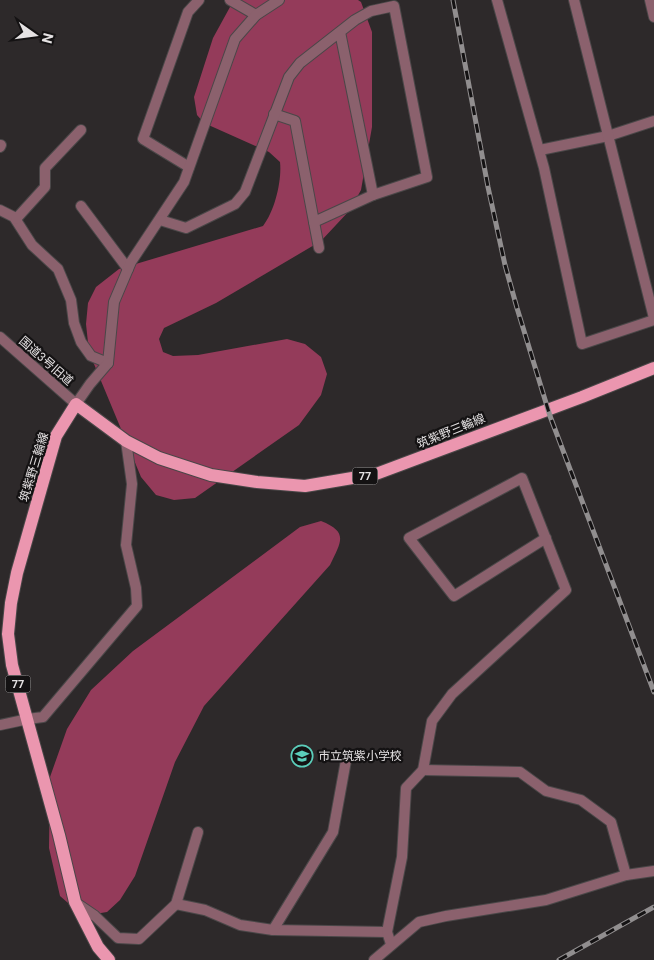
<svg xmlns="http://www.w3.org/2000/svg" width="654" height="960" viewBox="0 0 654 960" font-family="Roboto,'Noto Sans JP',sans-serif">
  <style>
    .forest { fill: #943b5a }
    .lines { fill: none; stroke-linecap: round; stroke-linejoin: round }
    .minor-casing { stroke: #4a4748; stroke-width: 12 }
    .tertiary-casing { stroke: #4a4748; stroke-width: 12 }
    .primary-casing { stroke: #4a4748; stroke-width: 14 }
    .minor { stroke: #8b616d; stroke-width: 10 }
    .tertiary { stroke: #8b616d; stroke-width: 10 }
    .primary { stroke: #eb96af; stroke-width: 12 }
    .rail-casing { stroke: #918e8f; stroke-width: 5 }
    .rail { stroke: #141213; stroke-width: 3; stroke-dasharray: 9; stroke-linecap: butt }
    .labels { text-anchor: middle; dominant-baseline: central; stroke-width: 4.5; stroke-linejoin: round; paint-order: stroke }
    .shield { fill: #141213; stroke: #a6a4a5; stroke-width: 1 }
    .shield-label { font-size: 11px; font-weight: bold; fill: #e5e2e3 }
    .street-label { font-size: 12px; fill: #e5e2e3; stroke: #141213 }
    .poi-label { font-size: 12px; fill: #e5e2e3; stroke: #141213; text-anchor: start }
  </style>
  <rect width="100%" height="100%" fill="#2d292a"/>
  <g class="forest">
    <path d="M238,0H358L361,2L372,32V127L361,190L350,210L321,241L216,303L164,328L159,339L163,352L173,356L198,355L287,339L305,344L321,357L327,374L321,395L299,425L195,498L174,500L156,495L141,477L89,352L86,324L88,303L96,287L119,269L263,226C275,211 282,180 280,162L269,152L204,123L197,115L194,97L213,38L230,7Z"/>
    <path d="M321,521C349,532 341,542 330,565L204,706L175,762L135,876L120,900L107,912L89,915L75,909L60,896L49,848L50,777L67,729L91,690L133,651L300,527Z"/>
  </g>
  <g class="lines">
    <g class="minor-casing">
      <g id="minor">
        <path d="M230,0L256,15"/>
        <path d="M497,0L544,168L582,344L654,320"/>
        <path d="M650,0L654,17"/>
        <path d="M274,114L295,121L314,222L373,195"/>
        <path d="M0,147L1,145"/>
        <path d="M540,150L608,136L654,121"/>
        <path d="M189,167L143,139L188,12L199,0"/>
        <path d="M81,206L128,269"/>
        <path d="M0,210L14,217L32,245L58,269L71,300L74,323L81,342L91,356L108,363L114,302L131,262L184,182L235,39L256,15L279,0"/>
        <path d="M16,219L45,187V168L81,130"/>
        <path d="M160,220L186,228L235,204L245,192L289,77L300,63L355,20L371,11L394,6L427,177L373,195L340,32"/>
        <path d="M314,222L319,248"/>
        <path d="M28,719L43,717L137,606L136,588L126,545L132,484L126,441"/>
        <path d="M423,770L520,772L546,791L581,800L611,822L626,875"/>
        <path d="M76,903L95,916L118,938L139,939L176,904L198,832"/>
        <path d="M176,904L205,910L240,925L273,930L387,932"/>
        <path d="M273,930L333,832L347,755"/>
        <path d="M391,944L387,932L402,857L406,788L423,770L432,721L452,694L566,590L522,478L409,538L454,596L546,538"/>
        <path d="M374,960L419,922L446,916L546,900L626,875L654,871"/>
      </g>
    </g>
    <g class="tertiary-casing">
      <g id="tertiary">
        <path d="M574,0L654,318"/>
        <path d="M0,337L76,404L90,384L108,363"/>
        <path d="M0,725L28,719"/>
      </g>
    </g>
    <g class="primary-casing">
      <path id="primary" d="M109,960L98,947L75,902L59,835L12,665L8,634L11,603L17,573L56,436L76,404L126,441L159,458L211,475L257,482L305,486L376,474L582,397L654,368"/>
    </g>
    <use href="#minor" class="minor"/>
    <use href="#tertiary" class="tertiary"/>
    <use href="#primary" class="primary"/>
    <g class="rail-casing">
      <g id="rail">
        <path d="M453,0L488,187L505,265L517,308L550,416L654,692"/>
        <path d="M559,960L654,907"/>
      </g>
    </g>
    <use href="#rail" class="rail"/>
  </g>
  <defs>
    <g id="school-ring" transform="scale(1.125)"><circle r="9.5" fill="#141213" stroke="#5bcebb" stroke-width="1.5"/><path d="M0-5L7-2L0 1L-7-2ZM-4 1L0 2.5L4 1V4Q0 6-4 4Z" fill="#5bcebb"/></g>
  </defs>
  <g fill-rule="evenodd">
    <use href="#school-ring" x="302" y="756"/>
  </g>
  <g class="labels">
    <g class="shield">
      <rect x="352.5" y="467.5" width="25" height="17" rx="4"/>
      <rect x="5.5" y="675.5" width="25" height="17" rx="4"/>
    </g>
    <g class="shield-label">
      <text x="365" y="476">77</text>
      <text x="18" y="684">77</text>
    </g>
    <g class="street-label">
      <text transform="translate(46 361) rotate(41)">国道3号旧道</text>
      <text transform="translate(451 431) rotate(-22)">筑紫野三輪線</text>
      <text transform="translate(34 467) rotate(-73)">筑紫野三輪線</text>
    </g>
    <g class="poi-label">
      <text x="318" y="756">市立筑紫小学校</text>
    </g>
  </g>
  <g transform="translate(35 35) rotate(104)" stroke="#141213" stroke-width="4" paint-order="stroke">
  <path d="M0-4L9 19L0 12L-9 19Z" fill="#e5e2e3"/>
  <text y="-8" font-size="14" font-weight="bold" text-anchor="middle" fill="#e5e2e3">N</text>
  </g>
</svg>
